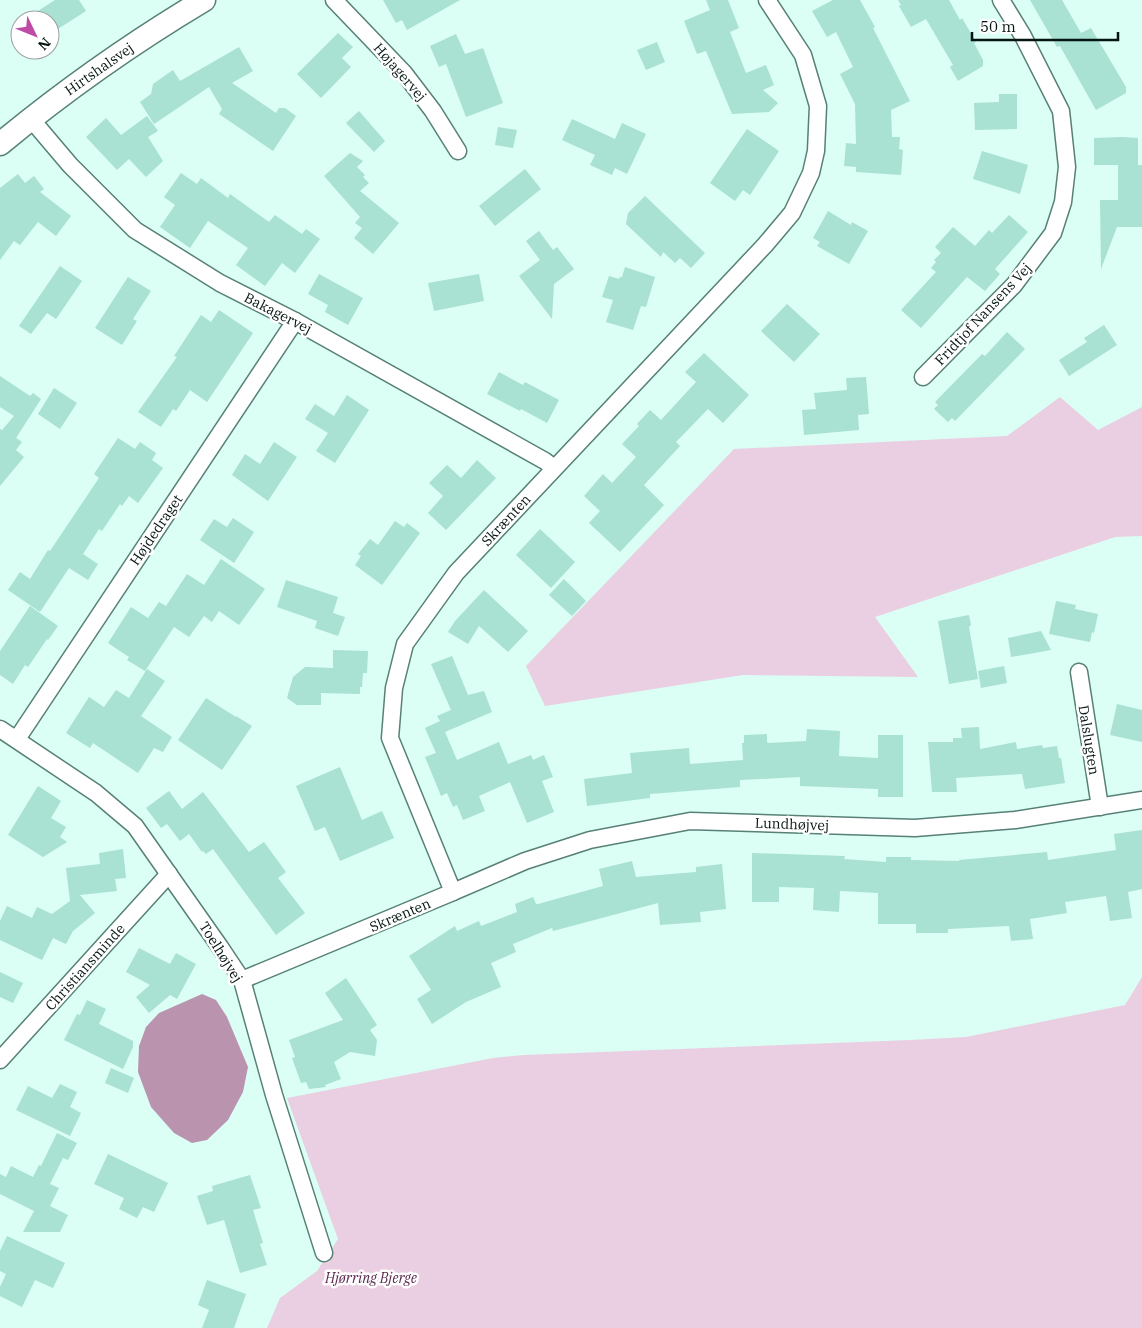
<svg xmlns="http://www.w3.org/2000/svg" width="1142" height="1328" viewBox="0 0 1142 1328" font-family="'IBM Plex Serif',serif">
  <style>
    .green { fill: #eacee2 }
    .water { fill: #ba93af }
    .building { fill: #a9e1d3 }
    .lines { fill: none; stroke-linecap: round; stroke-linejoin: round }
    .street-casing { stroke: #578076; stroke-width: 19 }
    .secondary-casing { stroke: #578076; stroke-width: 25 }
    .street { stroke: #fff; stroke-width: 16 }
    .secondary { stroke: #fff; stroke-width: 22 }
    .labels { text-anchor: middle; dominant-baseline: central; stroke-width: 5; stroke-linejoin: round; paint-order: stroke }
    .street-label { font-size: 14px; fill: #051511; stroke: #fff }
    .park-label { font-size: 14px; font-style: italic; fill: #5b2950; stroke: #fff }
  </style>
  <rect width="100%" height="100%" fill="#dbfef5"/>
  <g class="green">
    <path d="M1060,397L1098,430L1142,407V536L1115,537L875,617L918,677L743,675L545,706L526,666L734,449L1007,436Z"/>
    <path d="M1142,977V1328H267L280,1298L317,1271L338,1239L287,1098L493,1058L524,1055L911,1040L966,1037L1125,1005Z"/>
  </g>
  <path class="water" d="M202,994L216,1000L227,1017L248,1067L243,1092L228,1120L207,1140L192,1143L174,1133L151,1107L138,1072L139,1046L146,1027L159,1013Z"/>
  <g class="building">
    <path d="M55,0H79L86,11L50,34V20H24Z"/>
    <path d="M383,0H460L407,30L402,20L396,23Z"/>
    <path d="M706,0H728L739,28L730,32L746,73L766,65L774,85L763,90L778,103L769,112L732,114L706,51L697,54L684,21L710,10Z"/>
    <path d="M833,0H860L875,27L873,28L910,101L891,110L892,137H900L899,149L903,150L901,175L856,172V167L844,166L846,143L856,144L855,104L840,74L853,67L836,32L827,37L812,11Z"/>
    <path d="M898,0H949L960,20L962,18L976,42L974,43L983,60V66L958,81L950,67L953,65L926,19L911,27L899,6L901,5Z"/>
    <path d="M1030,0H1062L1081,33L1091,28L1126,87V93L1096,110L1060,46L1057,47Z"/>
    <path d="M338,33L353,47L342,58L351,67L321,98L297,74Z"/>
    <path d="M456,34L465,54L483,48L503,103L466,117L446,64L439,67L430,46Z"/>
    <path d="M657,42L665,62L646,70L637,50Z"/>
    <path d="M239,47L253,71L232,83L276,113L279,108H285L296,116L273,151L219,114L222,109L209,87L154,124L140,102L151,94L153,84L173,70L180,81Z"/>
    <path d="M999,94H1017V129L975,130L974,103L999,102Z"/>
    <path d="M359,111L385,141L374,152L346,123Z"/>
    <path d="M147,116L158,131L148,137L163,161L146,177L129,159L117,170L86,137L106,118L121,135Z"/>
    <path d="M572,119L615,139L622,123L646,134L627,174L615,168L612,175L590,165L595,155L562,140Z"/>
    <path d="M498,127L517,130L513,148L495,145Z"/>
    <path d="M747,129L779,151L750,195L743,190L735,201L710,183Z"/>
    <path d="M1122,137L1138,138V165H1142V227H1117L1101,269L1100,200H1118V165H1094V138Z"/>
    <path d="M982,151L1028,165L1020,194L973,179Z"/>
    <path d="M350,153L363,161L357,167L365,175L363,177L369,183L360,191L399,223L373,254L354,238L362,228L355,223L360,217L324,176Z"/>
    <path d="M525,169L541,189L495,226L479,206Z"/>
    <path d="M181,173L197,184L201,178L228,198L230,194L269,222L275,215L302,234L306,229L320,239L295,273L282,263L265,286L236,265L248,248L208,221L190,248L160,227L175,205L164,197Z"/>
    <path d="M18,174L25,183L34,176L44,189L40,192L71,216L56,236L38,222L20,245L14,241L0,260V188Z"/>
    <path d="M645,196L705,253L691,268L680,258L675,263L663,252L661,257L626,224L628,213Z"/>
    <path d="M828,211L851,225L852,222L868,231L849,264L817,246L820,242L813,238Z"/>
    <path d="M1009,215L1028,232L995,269L1000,274L985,291L967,277L921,328L901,310L936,272L931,268L936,262L934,260L941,253L935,247L953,227L975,246L989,230L992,233Z"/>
    <path d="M539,231L553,250L557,247L574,269L554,284L552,319L519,276L540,260L526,241Z"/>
    <path d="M60,266L82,281L56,319L47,313L31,334L19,326Z"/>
    <path d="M625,267L655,277L646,307L641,306L633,330L606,322L613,300L602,297L609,276L619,279L620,277H622Z"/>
    <path d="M319,274L363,298L348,325L325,312L328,305L308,294Z"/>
    <path d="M479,274L484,301L434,311L428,283Z"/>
    <path d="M128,277L151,291L133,319L137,321L122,345L95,328Z"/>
    <path d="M787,304L820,334L794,362L761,331Z"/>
    <path d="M219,310L253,333L207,402L190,390L176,411L173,409L161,427L138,412L177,357L174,356L201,315L211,322Z"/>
    <path d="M1104,325L1117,345L1069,376L1059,360L1087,342L1084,338Z"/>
    <path d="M1007,332L1025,349L955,421L952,418L948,422L934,409L938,405L935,402L982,354L985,356Z"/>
    <path d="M704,353L749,395L723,423L708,409L676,442L680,446L644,485L664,505L620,552L589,523L600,511L584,496L603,474L612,483L636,457L622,444L639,426L637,424L650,410L661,420L696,382L685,372Z"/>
    <path d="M499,372L523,385L525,382L559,400L547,423L521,409L520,411L487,394Z"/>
    <path d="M0,376L30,396L33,393L41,399L16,438L22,442L16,450L24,457L0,486V429L2,430L14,416L0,407Z"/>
    <path d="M866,377L869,414L858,415L859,430L804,435L802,410L816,409L814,393L847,390L846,378Z"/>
    <path d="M54,388L77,403L60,429L38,414Z"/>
    <path d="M347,395L369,410L335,463L316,451L328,433L305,419L315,404L334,416Z"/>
    <path d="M118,438L135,449L140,442L156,453L152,460L163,468L138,503L129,496L122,506L120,504L102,531L99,529L83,554L98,564L88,580L69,568L40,612L8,590L20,572L30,579L48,550L50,551L99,478L94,474Z"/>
    <path d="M274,442L297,457L268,501L232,475L245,454L260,464Z"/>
    <path d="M477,460L496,478L446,530L428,513L443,496L429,483L447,465L461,478Z"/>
    <path d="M233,518L254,532L234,563L200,540L214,519L227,527Z"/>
    <path d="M395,521L404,527L407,523L420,533L382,585L355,565L361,556L358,554L370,539L378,545Z"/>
    <path d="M540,529L575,562L551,588L516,555Z"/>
    <path d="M221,559L265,589L239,625L219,611L212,622L204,616L189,637L174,627L145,671L127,660L129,657L108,643L131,607L148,618L159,602L166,606L187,574L204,585Z"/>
    <path d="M564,579L586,601L572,616L549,595Z"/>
    <path d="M286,580L338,597L333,613L345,617L338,636L315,628L317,621L277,607Z"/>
    <path d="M484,590L528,631L508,652L479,626L468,644L448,632L455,621Z"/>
    <path d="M1056,601L1076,605L1075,609L1098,614L1094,633L1092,632L1090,642L1049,634Z"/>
    <path d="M30,606L58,626L48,640L47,639L28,667L25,665L13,684L0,675V651Z"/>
    <path d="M969,615L971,625L969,627L978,679L949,684L938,621Z"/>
    <path d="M1041,631L1051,650L1011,657L1008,638Z"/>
    <path d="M333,650L368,651L367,673H363L362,687H360V694L321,693V705H297L287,698L293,677L305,667L333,668Z"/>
    <path d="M452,656L468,695L484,691L492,712L445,732L457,760L499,742L508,764L531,755L533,760L544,755L553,777L542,781L554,812L527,823L510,782L479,796L485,811L463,820L457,805L453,807L447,793L441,796L425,757L436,753L425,728L440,721L437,716L451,710L431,664Z"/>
    <path d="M1004,666L1007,683L981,688L978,671Z"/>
    <path d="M147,669L165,681L141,716L172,737L163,752L154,748L138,773L93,743L90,748L66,733L89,697L104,707L116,690L129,698Z"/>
    <path d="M206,698L236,717V716L252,726L222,770L178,740Z"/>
    <path d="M1117,704L1142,710V742L1110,735Z"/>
    <path d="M979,727L980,749L1016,742L1017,749L1042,745L1043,748L1057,746L1059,758H1061L1065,783L1025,789L1022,774L956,778L957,792H932L928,742H953V738H962L961,728Z"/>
    <path d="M807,729L840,731L839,756L878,758V735H903V797H878V789L800,786V777L740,780V787L650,794V798L587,806L584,779L632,773L630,753L689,748L690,764L743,760L742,743H744V735L767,734V742L769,743L806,741Z"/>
    <path d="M340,767L362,820L382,811L394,838L340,861L325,827L315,831L296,786Z"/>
    <path d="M38,786L61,801L51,818L66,827L60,837L67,842L43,857L8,835Z"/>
    <path d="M169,791L182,809L203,792L249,852L264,842L286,872L278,878L305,913L276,935L213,849L206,854L203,851L202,852L189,834L180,841L167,824L161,828L146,808Z"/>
    <path d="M1142,830V889L1128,892L1132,918L1110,921L1106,896L1065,902L1067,913L1030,919L1033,939L1011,941L1009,926L948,929V933H916V924H878V893L840,891L839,912L813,910L814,888L779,887V902H752V853L845,856L844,859L886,862V857H911V860L959,861V860L1047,852L1048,860L1116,850L1114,834Z"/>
    <path d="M123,849L126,878L115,879L117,891L80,895L95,913L73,931L66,944L53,938L42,960L0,940V921L7,906L32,918L37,907L52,914L70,901L66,868L100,864L99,853Z"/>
    <path d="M632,861L636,877L696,872V867L722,864L726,909L700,912L701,922L660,925L658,903L553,931L552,928L513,944L516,952L491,963L501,987L466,1002L432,1024L417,999L431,990L409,956L455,926L457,931L479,921L481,926L517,912L515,904L533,897L536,904H538L603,886L599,869Z"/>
    <path d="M139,948L170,964L176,953L196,964L177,999L170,995L149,1013L136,997L150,985L126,972Z"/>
    <path d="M0,972L23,983L13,1003L0,997Z"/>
    <path d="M346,978L377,1025L370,1030L377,1040L375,1056L350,1052L334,1062L341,1079L325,1085L326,1087L309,1089L306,1082L301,1083L292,1058L295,1057L289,1040L343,1020L325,993Z"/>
    <path d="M87,1000L106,1009L99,1024L133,1041V1047L123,1069L64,1040L77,1014L80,1015Z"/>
    <path d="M111,1068L134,1078L128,1093L105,1083Z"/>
    <path d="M60,1084L77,1092L70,1107L81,1113L70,1136L16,1110L28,1086L52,1098Z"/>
    <path d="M57,1133L77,1143L68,1160L63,1158L50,1184L59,1188L50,1206L68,1215L60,1232H23L34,1211L0,1194V1174L6,1177L11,1166L33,1177L39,1165L41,1166Z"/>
    <path d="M108,1154L168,1183L154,1212L143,1207L137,1218L119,1209L124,1198L94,1184Z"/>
    <path d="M250,1175L261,1208L253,1210L263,1243L260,1244L267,1265L240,1273L224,1220L207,1225L197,1196L213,1191L212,1186Z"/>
    <path d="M7,1236L65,1263L53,1288L35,1280L22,1307L0,1296V1287L6,1274L0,1271V1251Z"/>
    <path d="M207,1280L246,1294L234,1328H202L209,1310L198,1305Z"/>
  </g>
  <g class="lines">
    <g class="street-casing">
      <g id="street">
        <path d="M334,0L404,73L433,111L458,151"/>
        <path d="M31,119L70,165L135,230L220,283L295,321L545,461L554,468"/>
        <path d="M923,377L1014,285L1053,233L1063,202L1067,167L1061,111L1023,36L1001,0"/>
        <path d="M1079,672L1100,807"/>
        <path d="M0,729L96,793L135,826L220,947L242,980L274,1095L324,1253"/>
        <path d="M17,739L295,321"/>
        <path d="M453,892L525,861L590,840L690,821L915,828L1015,820L1142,800"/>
        <path d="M242,980L453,892L390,738L394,688L405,644L456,573L765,245L792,213L811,173L816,151L818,106L803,55L767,0"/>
        <path d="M0,1060L169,874"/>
      </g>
    </g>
    <g class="secondary-casing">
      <path id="secondary" d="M0,144C64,91 132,43 204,0"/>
    </g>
    <use href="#street" class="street"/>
    <use href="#secondary" class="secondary"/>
  </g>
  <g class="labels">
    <g class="street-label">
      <text transform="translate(99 69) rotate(-35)">Hirtshalsvej</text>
      <text transform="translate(400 72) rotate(49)">Højagervej</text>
      <text transform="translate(278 313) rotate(27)">Bakagervej</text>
      <text transform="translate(983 314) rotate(-47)">Fridtjof Nansens Vej</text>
      <text transform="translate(506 520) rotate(-47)">Skrænten</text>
      <text transform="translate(156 530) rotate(-56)">Højdedraget</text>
      <text transform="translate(1089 740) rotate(81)">Dalslugten</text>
      <text transform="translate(792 824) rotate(2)">Lundhøjvej</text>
      <text transform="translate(400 915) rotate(-23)">Skrænten</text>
      <text transform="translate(221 952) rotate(58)">Toelhøjvej</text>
      <text transform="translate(85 967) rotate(-48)">Christiansminde</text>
    </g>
    <g class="park-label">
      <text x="371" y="1278">Hjørring Bjerge</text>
    </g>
  </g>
  <g transform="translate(35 35) rotate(133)"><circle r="24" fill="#ffffff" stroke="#9ba1a0"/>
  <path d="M0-4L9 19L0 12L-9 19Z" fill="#be4ca7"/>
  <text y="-8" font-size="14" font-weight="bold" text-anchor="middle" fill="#051511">N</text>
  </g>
  <path d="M972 32v8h146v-8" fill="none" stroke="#051511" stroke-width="2.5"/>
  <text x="980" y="32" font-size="15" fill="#051511" stroke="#ffffff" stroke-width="4" paint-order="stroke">50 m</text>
</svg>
